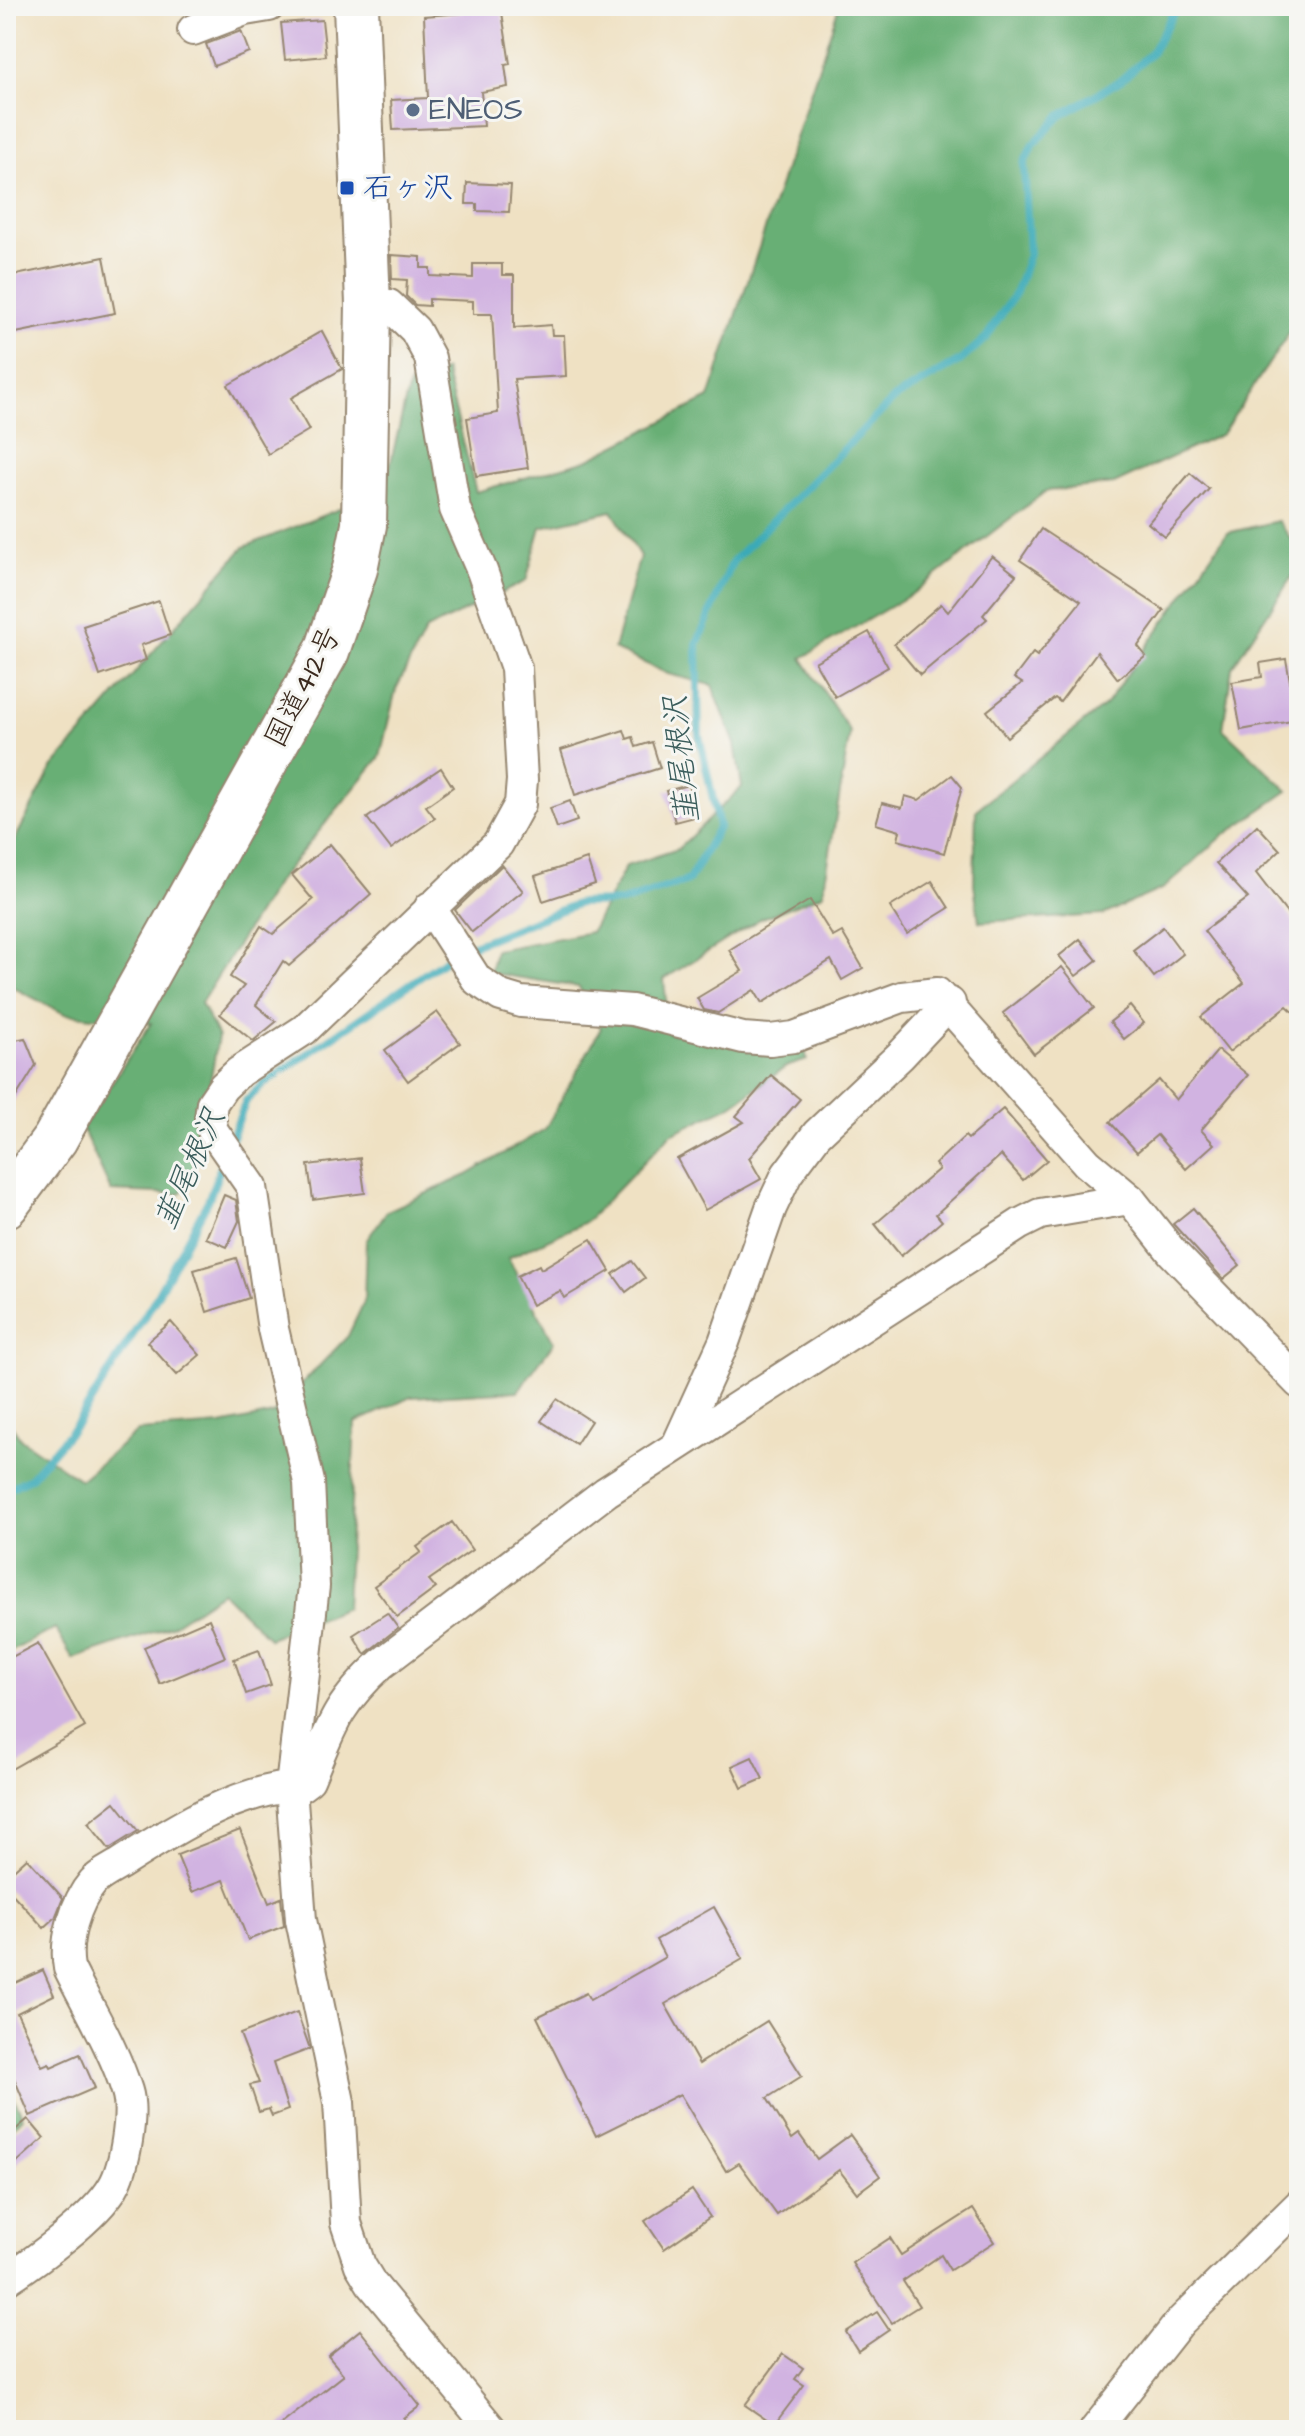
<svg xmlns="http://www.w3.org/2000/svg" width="1305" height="2436" viewBox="0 0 1305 2436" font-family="'Architects Daughter','Klee One',sans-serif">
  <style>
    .forest { fill: #68af75; stroke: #526c4a; stroke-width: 2 }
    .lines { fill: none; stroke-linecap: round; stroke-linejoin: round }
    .stream { stroke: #3aaab8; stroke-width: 8 }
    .building { fill: #d1b3e1 }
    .street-casing { stroke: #958670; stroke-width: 34 }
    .highway-casing { stroke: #958670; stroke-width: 48 }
    .street { stroke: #fff; stroke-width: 30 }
    .highway { stroke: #fff; stroke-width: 44 }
    .service-dot { fill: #5c6f8a; stroke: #f6f6f2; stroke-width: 3 }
    .transit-dot { fill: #1a4fb4; stroke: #f6f6f2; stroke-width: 3 }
    .labels { text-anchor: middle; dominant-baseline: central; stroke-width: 6; stroke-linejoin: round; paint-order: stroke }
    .service-label { font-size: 30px; fill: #4e5e75; stroke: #f6f6f2; text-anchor: start }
    .transit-label { font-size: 30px; fill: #164399; stroke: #f6f6f2; text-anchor: start }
    .street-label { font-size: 30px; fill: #3b2a1e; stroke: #f6f6f2 }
    .water-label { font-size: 32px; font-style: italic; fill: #3b5d5c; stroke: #f6f6f2 }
  </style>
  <rect width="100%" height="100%" fill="#f6f6f2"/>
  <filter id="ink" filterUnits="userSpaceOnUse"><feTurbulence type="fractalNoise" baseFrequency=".0125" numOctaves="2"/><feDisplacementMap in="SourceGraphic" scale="16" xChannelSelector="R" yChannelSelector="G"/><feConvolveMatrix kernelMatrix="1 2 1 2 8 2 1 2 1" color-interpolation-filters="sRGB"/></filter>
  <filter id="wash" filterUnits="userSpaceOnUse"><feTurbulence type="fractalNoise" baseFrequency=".006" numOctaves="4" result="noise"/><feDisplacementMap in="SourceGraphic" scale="32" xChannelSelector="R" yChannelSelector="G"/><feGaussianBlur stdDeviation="1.8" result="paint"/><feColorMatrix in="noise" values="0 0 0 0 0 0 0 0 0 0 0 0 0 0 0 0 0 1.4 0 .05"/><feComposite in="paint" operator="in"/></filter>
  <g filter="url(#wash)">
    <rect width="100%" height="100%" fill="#efe1c3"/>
    <g class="forest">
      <path d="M839,6H1299V318L1222,434L1114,484L1046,491L912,594L802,658L850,732L823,894L760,919L664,979L669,1033L805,1049L807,1060L786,1067L732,1105L671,1134L586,1222L508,1258L554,1342L518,1391L411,1397L355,1423L346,1608L269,1638L222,1592L171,1626L73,1659L55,1628L6,1654V1417L21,1439L80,1480L138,1431L221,1425L273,1414L348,1336L364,1302L366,1241L387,1211L467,1175L545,1129L601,1028L579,987L490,973L495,950L591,932L626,866L678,849L742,787L735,744L712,685L668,674L614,649L640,556L612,511L541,527L526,581L426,630L396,689L380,757L277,882L201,1003L218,1037L196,1164L180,1194L111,1191L82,1128L151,1023L65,1014L6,984V857L52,768L244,547L384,491L409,385L445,370L476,492L587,460L709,398Z"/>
      <path d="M1278,521L1299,550V566L1232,667L1223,729L1288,791L1223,836L1164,888L1103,915L979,922L974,884L976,810L1106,704L1227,533Z"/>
      <path d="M6,2081L23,2117L6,2134Z"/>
    </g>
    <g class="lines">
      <g class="stream">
        <path d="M466,948L579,903L622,902L689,880L719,826L699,735L697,644L733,561L896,397L960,361L986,338L1016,292L1029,254L1024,164L1032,146L1060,116L1121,80L1152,52L1177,6"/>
        <path d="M230,1142L246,1101L262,1085L454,954"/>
        <path d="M6,1490L30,1478L76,1425L154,1301L208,1201L224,1158"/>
      </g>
    </g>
    <g id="blocks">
      <g class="building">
        <path d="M462,6H501L510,64L505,65L508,87L481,92L484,126L393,130L391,100L428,98L424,16L462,13Z"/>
        <path d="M322,20L326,56L285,60L281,23Z"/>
        <path d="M241,31L249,52L214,66L206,44Z"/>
        <path d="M467,183L511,185L509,212L477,211V204H466Z"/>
        <path d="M391,255L421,257V268H430V276L473,278V264H502V275H514V328L551,325L552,335H564L566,376L514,379L528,468L476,476L467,418L498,413L492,314H473V301L429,299V306L415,305L406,296L407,280L392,279Z"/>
        <path d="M104,257L115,313L6,335V277Z"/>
        <path d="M322,331L342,369L291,398L309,430L268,454L228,385Z"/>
        <path d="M1190,473L1209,489L1165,537L1148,523Z"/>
        <path d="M1041,529L1164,610L1138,646L1146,656L1118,679L1097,652L1060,702L1055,698L1007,737L987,711L1022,683L1014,678L1033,653L1037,656L1081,601L1020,560Z"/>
        <path d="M992,556L1016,575L983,615L987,619L920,675L894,644L941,604L948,612Z"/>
        <path d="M159,601L170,635L141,645L146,660L100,676L83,626Z"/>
        <path d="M869,632L888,667L835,697L815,662Z"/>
        <path d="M1286,659L1297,720L1241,730L1232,682L1262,677L1260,663Z"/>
        <path d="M624,730L627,739L633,737L636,747L652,742L660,768L575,795L561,750Z"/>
        <path d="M441,768L453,787L426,806L435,818L391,849L367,818Z"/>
        <path d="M952,775L962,787L944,853L898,840L900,831L876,824L882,803L902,808L905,796L919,800Z"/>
        <path d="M689,785L698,816L675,822L666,791Z"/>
        <path d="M570,801L577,821L557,828L550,808Z"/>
        <path d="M1257,825L1280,850L1256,873L1299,929V1017L1287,1006L1229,1052L1201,1017L1244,983L1204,931L1248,898L1216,863Z"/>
        <path d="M330,844L371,894L289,966L283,961L256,1005L276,1022L253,1041L220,1014L244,986L230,977L261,926L273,934L313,900L292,875Z"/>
        <path d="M587,859L595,884L543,901L535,876Z"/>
        <path d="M502,865L523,891L472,932L455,910Z"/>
        <path d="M932,881L949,908L907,934L890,907Z"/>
        <path d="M810,900L833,937L842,932L863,968L842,980L831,960L762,1003L754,990L718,1013L704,1010L697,998L742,971L729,950Z"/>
        <path d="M1163,927L1183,954L1154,977L1133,950Z"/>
        <path d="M1080,939L1097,960L1076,976L1059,956Z"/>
        <path d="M1062,967L1094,1008L1034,1054L1003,1013Z"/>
        <path d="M1130,1006L1144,1023L1124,1039L1110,1022Z"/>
        <path d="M437,1012L460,1043L408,1081L385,1050Z"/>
        <path d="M25,1038L36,1065L6,1113V1042Z"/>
        <path d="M1218,1050L1248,1075L1201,1130L1214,1144L1186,1169L1157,1135L1137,1152L1110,1122L1159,1080L1176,1100Z"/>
        <path d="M771,1075L800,1099L749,1158L761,1179L705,1210L677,1159L744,1122L736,1116Z"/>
        <path d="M1003,1109L1047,1160L1023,1180L1001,1155L936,1214L942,1221L901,1256L875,1224L939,1169L935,1164L965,1136L968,1139Z"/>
        <path d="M360,1158L365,1193L313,1200L308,1165Z"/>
        <path d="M224,1195L236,1200L239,1221L227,1247L206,1238Z"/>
        <path d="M1193,1208L1240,1265L1223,1279L1173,1224Z"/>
        <path d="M591,1239L610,1271L564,1298L560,1291L532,1305L517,1276L539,1265L541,1269Z"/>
        <path d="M236,1258L249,1298L207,1312L194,1270Z"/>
        <path d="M632,1261L645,1278L626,1292L613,1274Z"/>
        <path d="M171,1322L200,1355L177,1375L147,1342Z"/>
        <path d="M557,1399L591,1421L576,1444L541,1421Z"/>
        <path d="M452,1522L472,1550L429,1580L436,1588L397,1617L374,1586L421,1552L417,1547Z"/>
        <path d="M387,1613L398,1628L365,1654L353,1635Z"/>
        <path d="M209,1619L225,1657L160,1684L144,1647Z"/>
        <path d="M38,1643L85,1727L6,1772V1660Z"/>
        <path d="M259,1650L271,1685L246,1694L234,1659Z"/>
        <path d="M752,1757L763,1779L742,1788L732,1766Z"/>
        <path d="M115,1802L138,1831L109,1849L88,1823Z"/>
        <path d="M240,1830L269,1903L281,1898L284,1926L248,1940L224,1880L192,1892L177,1855Z"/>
        <path d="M27,1858L63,1898L55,1918L44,1928L6,1887V1877Z"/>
        <path d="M714,1907L743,1959L665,2004L699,2064L767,2021L802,2076L767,2098L792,2139L799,2134L817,2159L850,2135L880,2176L857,2193L839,2170L777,2215L739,2163L726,2171L680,2094L596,2136L537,2017L586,1993L590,2000L665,1957L656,1940Z"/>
        <path d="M43,1970L54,1995L17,2013L42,2066L49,2063L51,2067L80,2054L95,2088L30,2116L6,2059V1987Z"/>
        <path d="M297,2012L310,2049L273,2063L288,2110L272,2116L269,2109L259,2112L250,2085L259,2083L240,2034Z"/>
        <path d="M28,2119L44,2138L6,2172V2138Z"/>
        <path d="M692,2190L710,2217L664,2249L645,2221Z"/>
        <path d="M973,2209L994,2242L950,2270L941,2255L903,2281L919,2306L892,2323L852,2263L890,2238L901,2255Z"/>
        <path d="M877,2312L889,2330L858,2351L846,2332Z"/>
        <path d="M360,2330L420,2406L404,2418L414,2430H274L344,2375L328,2356Z"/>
        <path d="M783,2354L803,2368L795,2379L804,2385L774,2425L745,2405Z"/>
      </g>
    </g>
  </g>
  <g filter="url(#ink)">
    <use href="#blocks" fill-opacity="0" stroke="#958670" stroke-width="2"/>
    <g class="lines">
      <g class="street-casing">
        <g id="street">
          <path d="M193,30L245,10L269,6"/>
          <path d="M368,304L389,305L415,330L430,358L455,509L482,571L516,668L522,780L520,804L498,844L304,1030L239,1072L223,1087L212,1103L210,1118L213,1131L252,1187L273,1329L309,1482L314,1586L291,1787L301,1920L339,2102L346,2223L360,2265L371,2283L492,2430"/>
          <path d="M430,907L477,980L501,996L521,1002L632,1010L743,1038L770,1040L794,1037L902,997L937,993L1087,1163L1130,1199L1172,1252L1299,1383"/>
          <path d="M678,1443L724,1342L771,1208L787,1174L817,1134L901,1055L950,1003"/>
          <path d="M6,2280C35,2261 96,2217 113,2187C125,2167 134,2113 127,2091C114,2049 88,2007 69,1968C64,1941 75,1903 93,1882C100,1874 114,1868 123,1862C176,1828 237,1789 301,1786L309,1780C332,1725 336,1706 381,1664L606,1492L1020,1224L1040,1214L1130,1199"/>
          <path d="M1095,2430L1180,2322L1299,2205"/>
        </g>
      </g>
      <g class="highway-casing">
        <path id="highway" d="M6,1205L55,1139L327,651L355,569L364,525L368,304L356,6"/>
      </g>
      <use href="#street" class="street"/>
      <use href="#highway" class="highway"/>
    </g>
  </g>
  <circle class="service-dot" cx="413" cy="110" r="8"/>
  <rect class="transit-dot" x="339" y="180" width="16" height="16" rx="4"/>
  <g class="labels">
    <g class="service-label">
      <text x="429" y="110">ENEOS</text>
    </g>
    <g class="transit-label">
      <text x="363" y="188">石ヶ沢</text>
    </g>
    <g class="street-label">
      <text transform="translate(303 687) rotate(-63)">国道412号</text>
    </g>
    <g class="water-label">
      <text transform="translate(682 759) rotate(-96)">韮尾根沢</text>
      <text transform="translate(190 1169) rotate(-66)">韮尾根沢</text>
    </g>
  </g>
  <rect width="1305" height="2436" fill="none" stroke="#f6f6f2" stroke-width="32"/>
</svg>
